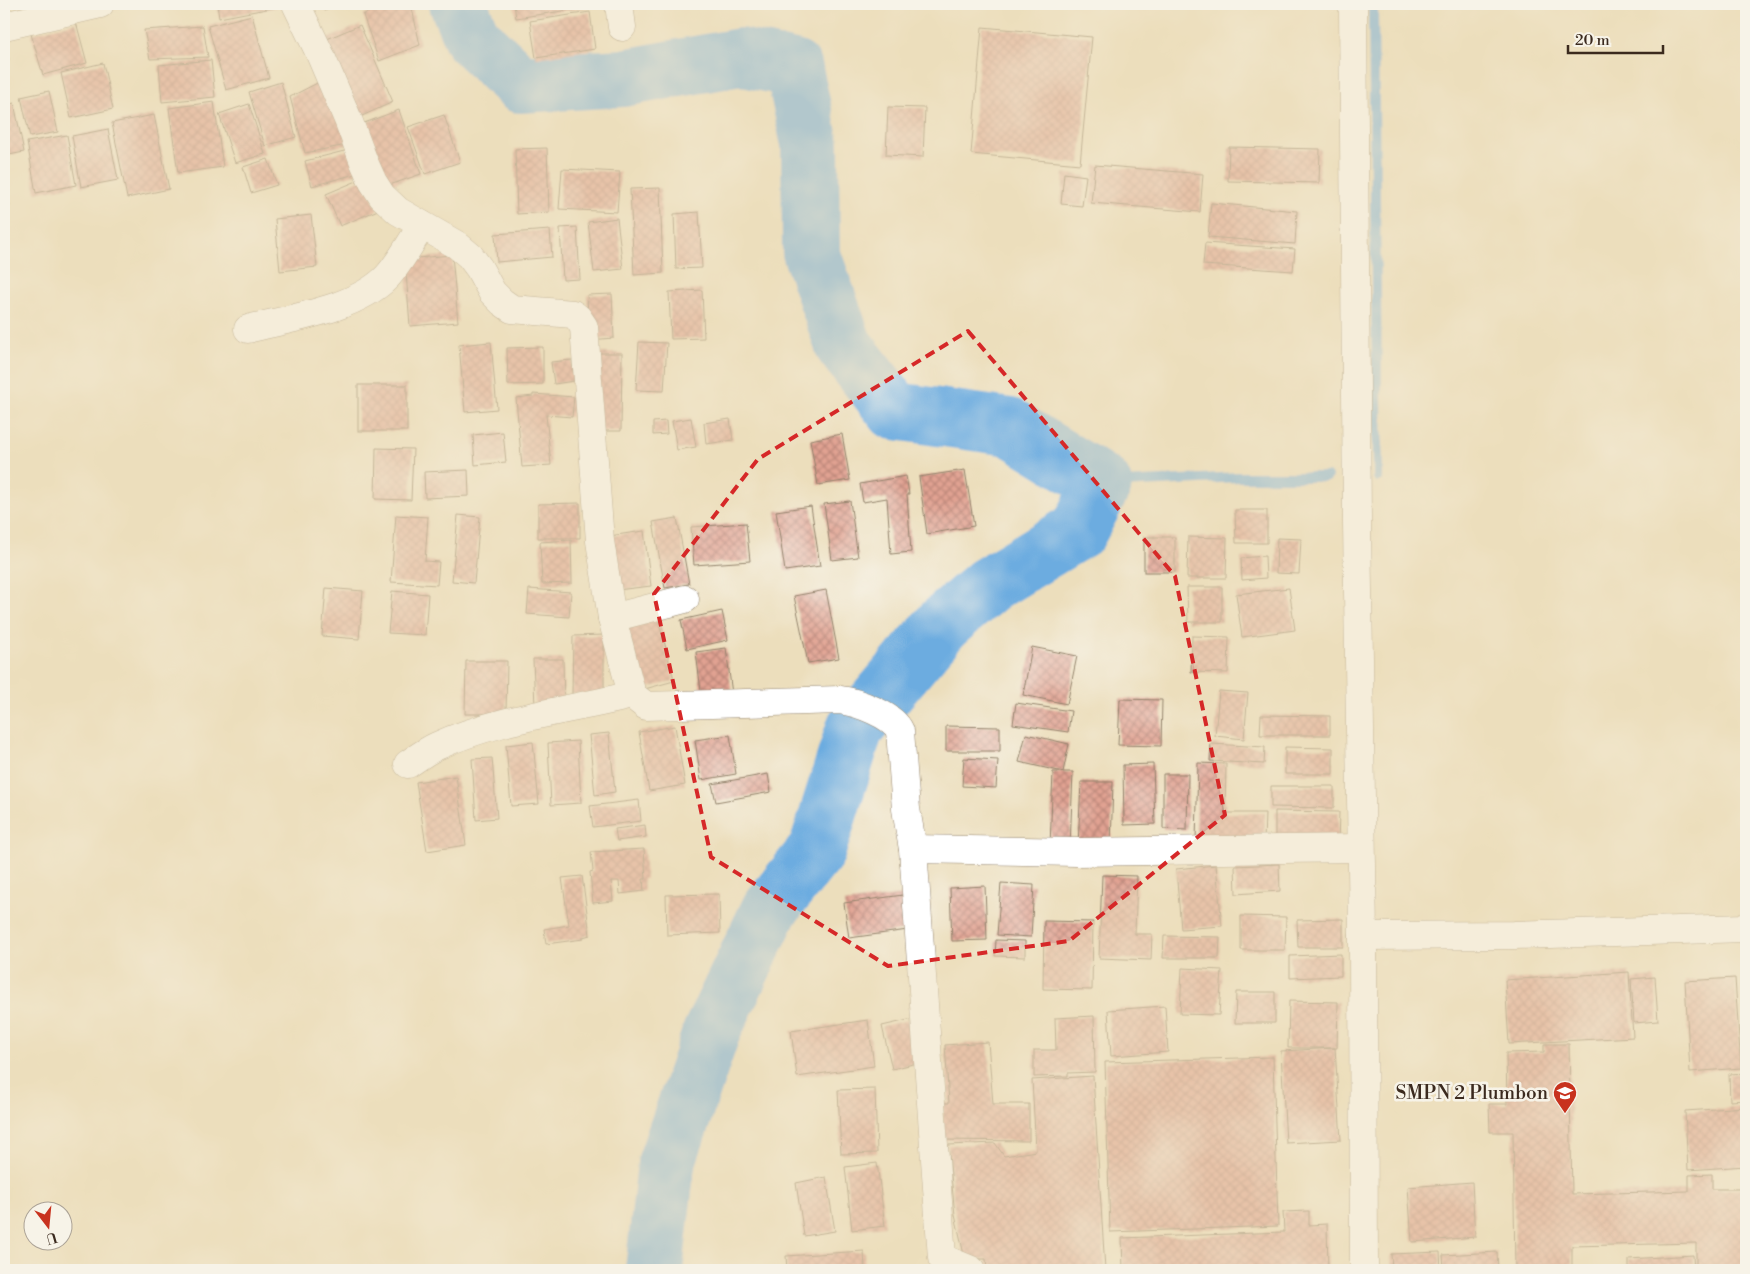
<svg xmlns="http://www.w3.org/2000/svg" width="1750" height="1274" viewBox="0 0 1750 1274" font-family="'Libre Bodoni',serif">
  <style>
    .lines { fill: none; stroke-linecap: round; stroke-linejoin: round }
    .stream { stroke: #6cace0; stroke-width: 10 }
    .river { stroke: #6cace0; stroke-width: 58 }
    .building { fill: url(#building-cross-hatch) }
    .minor-casing { stroke: #94846d; stroke-width: 29 }
    .minor { stroke: #fff; stroke-width: 28 }
    .marked { fill: none; stroke: #d62828; stroke-width: 4; stroke-dasharray: 10 6; stroke-linejoin: round }
    .labels { text-anchor: middle; dominant-baseline: central; stroke-width: 5; stroke-linejoin: round; paint-order: stroke }
    .poi-label { font-size: 19px; fill: #3b2a1e; stroke: #f7f3e8; text-anchor: end }
  </style>
  <defs>
    <pattern id="building-cross-hatch" width="8" height="8" patternUnits="userSpaceOnUse" patternTransform="scale(1.25)"><rect width="8" height="8" fill="#e1a292"/><path d="M0 0l8 8M0 8l8-8" fill="none" stroke="#b88477"/></pattern>
  </defs>
  <rect width="100%" height="100%" fill="#f7f3e8"/>
  <filter id="ink" filterUnits="userSpaceOnUse"><feTurbulence type="fractalNoise" baseFrequency=".02" numOctaves="2"/><feDisplacementMap in="SourceGraphic" scale="10" xChannelSelector="R" yChannelSelector="G"/><feConvolveMatrix kernelMatrix="1 2 1 2 8 2 1 2 1" color-interpolation-filters="sRGB"/></filter>
  <filter id="wash" filterUnits="userSpaceOnUse"><feTurbulence type="fractalNoise" baseFrequency=".0096" numOctaves="4" result="noise"/><feDisplacementMap in="SourceGraphic" scale="20" xChannelSelector="R" yChannelSelector="G"/><feGaussianBlur stdDeviation="1.12" result="paint"/><feColorMatrix in="noise" values="0 0 0 0 0 0 0 0 0 0 0 0 0 0 0 0 0 1.4 0 .05"/><feComposite in="paint" operator="in"/></filter>
  <g filter="url(#wash)">
    <rect width="100%" height="100%" fill="#ecdebc"/>
    <g class="lines">
      <g class="stream">
        <path d="M1373,4L1378,477"/>
        <path d="M1103,484L1239,477H1327"/>
      </g>
      <path class="river" d="M458,4L472,38L520,84L623,78L740,57L794,69L810,144L811,252L844,346L895,411L1010,427L1103,484L1079,530L988,585L943,624L855,728L817,850L770,909L711,1033L666,1164L654,1270"/>
    </g>
    <g id="blocks">
      <g class="building">
        <path d="M217,4H277V7L219,18Z"/>
        <path d="M321,4H343L324,11Z"/>
        <path d="M384,4H411L420,45L379,61L363,15Z"/>
        <path d="M514,4H603V5L516,18Z"/>
        <path d="M590,12L595,49L536,58L530,21Z"/>
        <path d="M252,15L269,78L226,90L208,26Z"/>
        <path d="M76,22L87,63L43,75L31,34Z"/>
        <path d="M360,25L393,102L353,120L320,42Z"/>
        <path d="M203,26L208,57L150,59L144,30Z"/>
        <path d="M982,27L1092,37L1080,164L971,154Z"/>
        <path d="M4,38L9,60L4,61Z"/>
        <path d="M211,60L215,97L162,102L159,65Z"/>
        <path d="M103,63L113,109L71,118L61,73Z"/>
        <path d="M327,78L352,144L305,153L290,97Z"/>
        <path d="M281,82L296,137L265,146L249,92Z"/>
        <path d="M49,91L58,132L30,137L21,97Z"/>
        <path d="M214,102L223,167L178,173L169,108Z"/>
        <path d="M14,103L24,152L4,156V106Z"/>
        <path d="M249,104L265,154L235,163L219,114Z"/>
        <path d="M888,107L925,108L923,157L886,155Z"/>
        <path d="M399,110L421,174L381,188L359,125Z"/>
        <path d="M154,115L169,189L127,198L112,123Z"/>
        <path d="M444,115L460,162L425,174L408,127Z"/>
        <path d="M108,129L118,180L81,187L72,136Z"/>
        <path d="M67,135L76,185L36,193L27,142Z"/>
        <path d="M1229,147L1320,149L1319,183L1228,181Z"/>
        <path d="M547,148L549,212L517,214L515,149Z"/>
        <path d="M352,149L359,173L312,186L305,161Z"/>
        <path d="M268,159L277,185L251,193L243,167Z"/>
        <path d="M1095,165L1203,174L1200,212L1091,203Z"/>
        <path d="M562,169L620,172L617,212L559,209Z"/>
        <path d="M1064,173L1086,176L1082,206L1061,204Z"/>
        <path d="M364,178L378,210L340,226L326,194Z"/>
        <path d="M660,188L663,273L634,275L630,189Z"/>
        <path d="M4,191L10,206L4,208Z"/>
        <path d="M1211,203L1297,211L1295,244L1208,237Z"/>
        <path d="M699,212L702,268L676,269L674,214Z"/>
        <path d="M311,215L317,267L280,271L275,219Z"/>
        <path d="M617,218L623,269L594,272L588,222Z"/>
        <path d="M577,227L580,279L563,280L560,228Z"/>
        <path d="M550,230L552,257L497,262L495,234Z"/>
        <path d="M1205,243L1295,249L1293,271L1203,265Z"/>
        <path d="M452,255L458,322L410,326L405,259Z"/>
        <path d="M702,290L704,338L671,339L669,292Z"/>
        <path d="M612,294L614,338L589,340L587,295Z"/>
        <path d="M491,342L497,409L465,412L459,345Z"/>
        <path d="M639,342L667,343L664,391L636,390Z"/>
        <path d="M543,347V384L508,385L507,348Z"/>
        <path d="M593,353H622L621,431H593Z"/>
        <path d="M572,360L574,381L554,384L551,362Z"/>
        <rect x="358" y="385" width="49" height="46"/>
        <path d="M533,394L574,397L572,417L546,415L551,465L522,467L516,398L533,396Z"/>
        <path d="M691,418L696,447L677,450L672,421Z"/>
        <path d="M730,419L733,440L706,444L704,423Z"/>
        <path d="M666,421L667,434L653,435V422Z"/>
        <path d="M503,432L506,462L475,465L473,435Z"/>
        <path d="M842,434L850,480L818,485L810,440Z"/>
        <path d="M376,448L413,449L411,500L375,499Z"/>
        <path d="M468,470L469,496L425,498L424,472Z"/>
        <path d="M965,470L974,526L927,534L919,477Z"/>
        <path d="M906,476L909,494H907L911,552L891,554L887,498L863,502L860,484Z"/>
        <path d="M850,501L858,557L832,560L824,504Z"/>
        <path d="M580,503V538H538V504Z"/>
        <path d="M811,506L820,566L785,571L776,511Z"/>
        <path d="M1235,510H1267V543H1236Z"/>
        <path d="M396,515L428,517L425,561L439,562L437,585L391,582Z"/>
        <path d="M458,515L480,517L474,583L452,581Z"/>
        <path d="M677,518L689,584L665,588L653,522Z"/>
        <path d="M746,523L750,561L694,565L691,527Z"/>
        <path d="M644,531L651,586L617,590L609,536Z"/>
        <rect x="1144" y="537" width="31" height="35"/>
        <path d="M1188,537L1227,538L1226,578H1187Z"/>
        <path d="M1277,538L1301,539L1299,574L1276,573Z"/>
        <path d="M571,540L572,583L542,584L540,542Z"/>
        <path d="M1265,556L1266,578L1242,580L1241,558Z"/>
        <path d="M1187,587H1222V622H1188Z"/>
        <path d="M326,588L363,591L359,639L322,636Z"/>
        <path d="M1289,588L1295,630L1242,637L1236,594Z"/>
        <path d="M529,589L571,592L569,617L527,614Z"/>
        <path d="M826,590L839,658L808,663L794,596Z"/>
        <path d="M392,591L428,594L425,635L388,633Z"/>
        <path d="M722,611L728,640L687,649L681,620Z"/>
        <path d="M658,619L674,681L641,690L624,627Z"/>
        <path d="M604,635V693L572,694L573,636Z"/>
        <path d="M1192,636L1229,637L1228,673L1191,672Z"/>
        <path d="M1032,647L1077,656L1067,704L1023,695Z"/>
        <path d="M726,648L732,694L702,699L696,652Z"/>
        <path d="M533,659H563L564,706L535,707Z"/>
        <path d="M466,661H507L506,714H465Z"/>
        <path d="M1219,691L1248,693L1244,739L1215,736Z"/>
        <path d="M1120,699L1162,700L1161,746L1118,745Z"/>
        <path d="M1016,703L1071,711L1068,732L1013,724Z"/>
        <path d="M1261,715L1330,716V735H1260Z"/>
        <path d="M675,726L685,785L649,791L639,732Z"/>
        <path d="M946,726L1000,727V751H946Z"/>
        <path d="M609,733L615,792L595,795L589,735Z"/>
        <path d="M1026,734L1069,744L1063,772L1019,762Z"/>
        <path d="M730,735L736,774L701,780L695,740Z"/>
        <path d="M578,741L581,803L551,805L548,743Z"/>
        <path d="M533,742L539,804L511,806L506,745Z"/>
        <path d="M1211,744L1265,747L1264,764L1210,761Z"/>
        <path d="M1285,747L1333,748V774H1285Z"/>
        <path d="M492,758L497,818L476,820L472,759Z"/>
        <path d="M964,758L998,760L996,788L962,786Z"/>
        <path d="M1198,763L1226,764L1225,813H1265L1264,842L1196,841Z"/>
        <path d="M1153,764L1155,824L1124,825L1123,765Z"/>
        <path d="M1053,772H1073L1070,847L1050,846Z"/>
        <path d="M768,774L771,792L716,802L712,784Z"/>
        <path d="M1163,774H1188L1187,830L1163,829Z"/>
        <path d="M456,776L466,845L427,851L416,782Z"/>
        <path d="M1081,782H1113L1111,846H1078Z"/>
        <path d="M1271,786H1334V808L1271,807Z"/>
        <path d="M639,800L641,821L593,827L590,806Z"/>
        <path d="M1275,811L1339,812L1338,843H1275Z"/>
        <path d="M645,825L646,837L617,841L615,829Z"/>
        <path d="M644,849L646,879H643L644,891L620,894L619,881H611L613,901L593,903L590,872L593,871L591,852Z"/>
        <path d="M1279,864L1280,891L1236,894L1235,866Z"/>
        <path d="M1216,865L1222,926L1181,929L1176,869Z"/>
        <path d="M1102,875L1137,876L1135,934H1152L1151,960L1099,958Z"/>
        <path d="M582,876L590,935L583,937V939L546,944L544,929L569,925L562,878Z"/>
        <path d="M1001,883L1034,885L1031,937L997,935Z"/>
        <path d="M985,886L987,940L952,941L950,888Z"/>
        <path d="M719,894L720,933L667,935L666,895Z"/>
        <path d="M903,895L908,930L849,938L844,903Z"/>
        <path d="M1241,916L1286,917L1285,950H1241Z"/>
        <path d="M1343,919V947H1298L1297,920Z"/>
        <path d="M1044,921L1093,922L1092,990L1043,989Z"/>
        <path d="M1164,936L1220,937L1219,958H1163Z"/>
        <path d="M996,940L1025,941V957L995,956Z"/>
        <path d="M1341,954V976L1290,978V956Z"/>
        <path d="M1182,968L1222,970L1219,1015L1180,1014Z"/>
        <path d="M1629,972L1633,1037L1509,1044L1505,980Z"/>
        <path d="M1655,977L1658,1021L1634,1023L1631,979Z"/>
        <path d="M1735,978L1741,1068L1690,1072L1685,981Z"/>
        <path d="M1236,992H1275V1023H1235Z"/>
        <path d="M1289,1001L1338,1002L1337,1048H1288Z"/>
        <path d="M1165,1006L1168,1052L1111,1056L1108,1010Z"/>
        <path d="M1094,1016L1095,1072L1068,1073V1076L1034,1077V1050H1056L1055,1018Z"/>
        <path d="M917,1018L926,1061L892,1069L882,1026Z"/>
        <path d="M868,1020L874,1066L797,1077L791,1031Z"/>
        <path d="M988,1042L993,1104H1029V1141L943,1140V1103H949L945,1045Z"/>
        <path d="M1544,1044H1569L1572,1194L1689,1191V1175L1712,1174V1189H1746V1270H1696V1243L1572,1246V1270H1515L1513,1132H1490L1489,1104H1507L1506,1053L1544,1052Z"/>
        <path d="M1335,1048L1341,1140L1286,1143L1281,1051Z"/>
        <path d="M1273,1057L1278,1226L1110,1232L1105,1062Z"/>
        <path d="M1746,1073V1100L1730,1101L1729,1074Z"/>
        <path d="M1093,1076L1105,1270H987L986,1259H965L955,1215L948,1145L995,1143L1004,1156L1036,1151L1032,1080Z"/>
        <path d="M875,1089L877,1153L841,1154L838,1090Z"/>
        <path d="M1746,1107V1166L1688,1170L1685,1111Z"/>
        <path d="M877,1163L885,1226L852,1230L845,1167Z"/>
        <path d="M826,1177L835,1231L804,1236L796,1183Z"/>
        <path d="M1472,1182L1475,1237L1412,1242L1408,1187Z"/>
        <path d="M1309,1211V1225L1327,1224L1328,1270H1123L1122,1238L1284,1232L1283,1212Z"/>
        <path d="M864,1251L865,1270H787L786,1256Z"/>
        <path d="M1440,1252L1441,1270H1392L1391,1254Z"/>
        <path d="M1497,1252L1498,1270H1444L1443,1255Z"/>
        <path d="M1693,1255L1694,1270H1629V1259Z"/>
      </g>
    </g>
  </g>
  <g filter="url(#ink)">
    <use href="#blocks" fill-opacity="0" stroke="#94846d" stroke-width="1"/>
    <g class="lines">
      <g class="minor-casing">
        <g id="minor">
          <path d="M296,4L320,54L349,122L364,162L373,182L382,196L398,211L457,245L470,256L479,268L492,292L502,302L512,309L573,314L578,318L584,327L600,541L612,618L632,695L646,706L840,700C857,702 893,715 900,731L906,809L913,849L1076,852L1361,848"/>
          <path d="M619,4L622,27"/>
          <path d="M1353,4L1357,522L1363,936L1364,1270"/>
          <path d="M4,26L100,4"/>
          <path d="M248,329C291,318 356,309 387,277C399,264 412,241 422,225"/>
          <path d="M612,618L685,599"/>
          <path d="M408,764C417,758 426,751 437,746C498,718 567,711 632,695"/>
          <path d="M913,849L942,1258L971,1270"/>
          <path d="M1363,936L1514,935L1746,928"/>
        </g>
      </g>
      <use href="#minor" class="minor"/>
    </g>
  </g>
  <path d="M0 0H1750V1274H0ZM968,331L1175,576L1225,815L1069,941L888,966L711,857L654,594L758,459Z" fill="#ecdebc" fill-opacity=".55" fill-rule="evenodd"/>
  <path class="marked" d="M968,331L1175,576L1225,815L1069,941L888,966L711,857L654,594L758,459Z"/>
  <defs>
    <g id="school-pin" transform="scale(1.25)"><path d="M0 17L-7.5 6A9.5 9.5 0 1 1 7.5 6Z" fill="#c8321e" stroke="#f7f3e8"/><path d="M0-5L7-2L0 1L-7-2ZM-4 1L0 2.5L4 1V4Q0 6-4 4Z" fill="#fff"/></g>
  </defs>
  <g fill-rule="evenodd">
    <use href="#school-pin" x="1565" y="1093"/>
  </g>
  <g class="labels">
    <g class="poi-label">
      <text x="1548" y="1093">SMPN 2 Plumbon</text>
    </g>
  </g>
  <rect width="1750" height="1274" fill="none" stroke="#f7f3e8" stroke-width="20"/>
  <g transform="translate(48 1226) rotate(164)"><circle r="24" fill="#f7f3e8" stroke="#aca397"/>
  <path d="M0-4L9 19L0 12L-9 19Z" fill="#c8321e"/>
  <text y="-8" font-size="14" font-weight="bold" text-anchor="middle" fill="#3b2a1e">U</text>
  </g>
  <path d="M1568 45v8h95v-8" fill="none" stroke="#3b2a1e" stroke-width="2.5"/>
  <text x="1575" y="45" font-size="15" fill="#3b2a1e" stroke="#f7f3e8" stroke-width="4" paint-order="stroke">20 m</text>
</svg>
